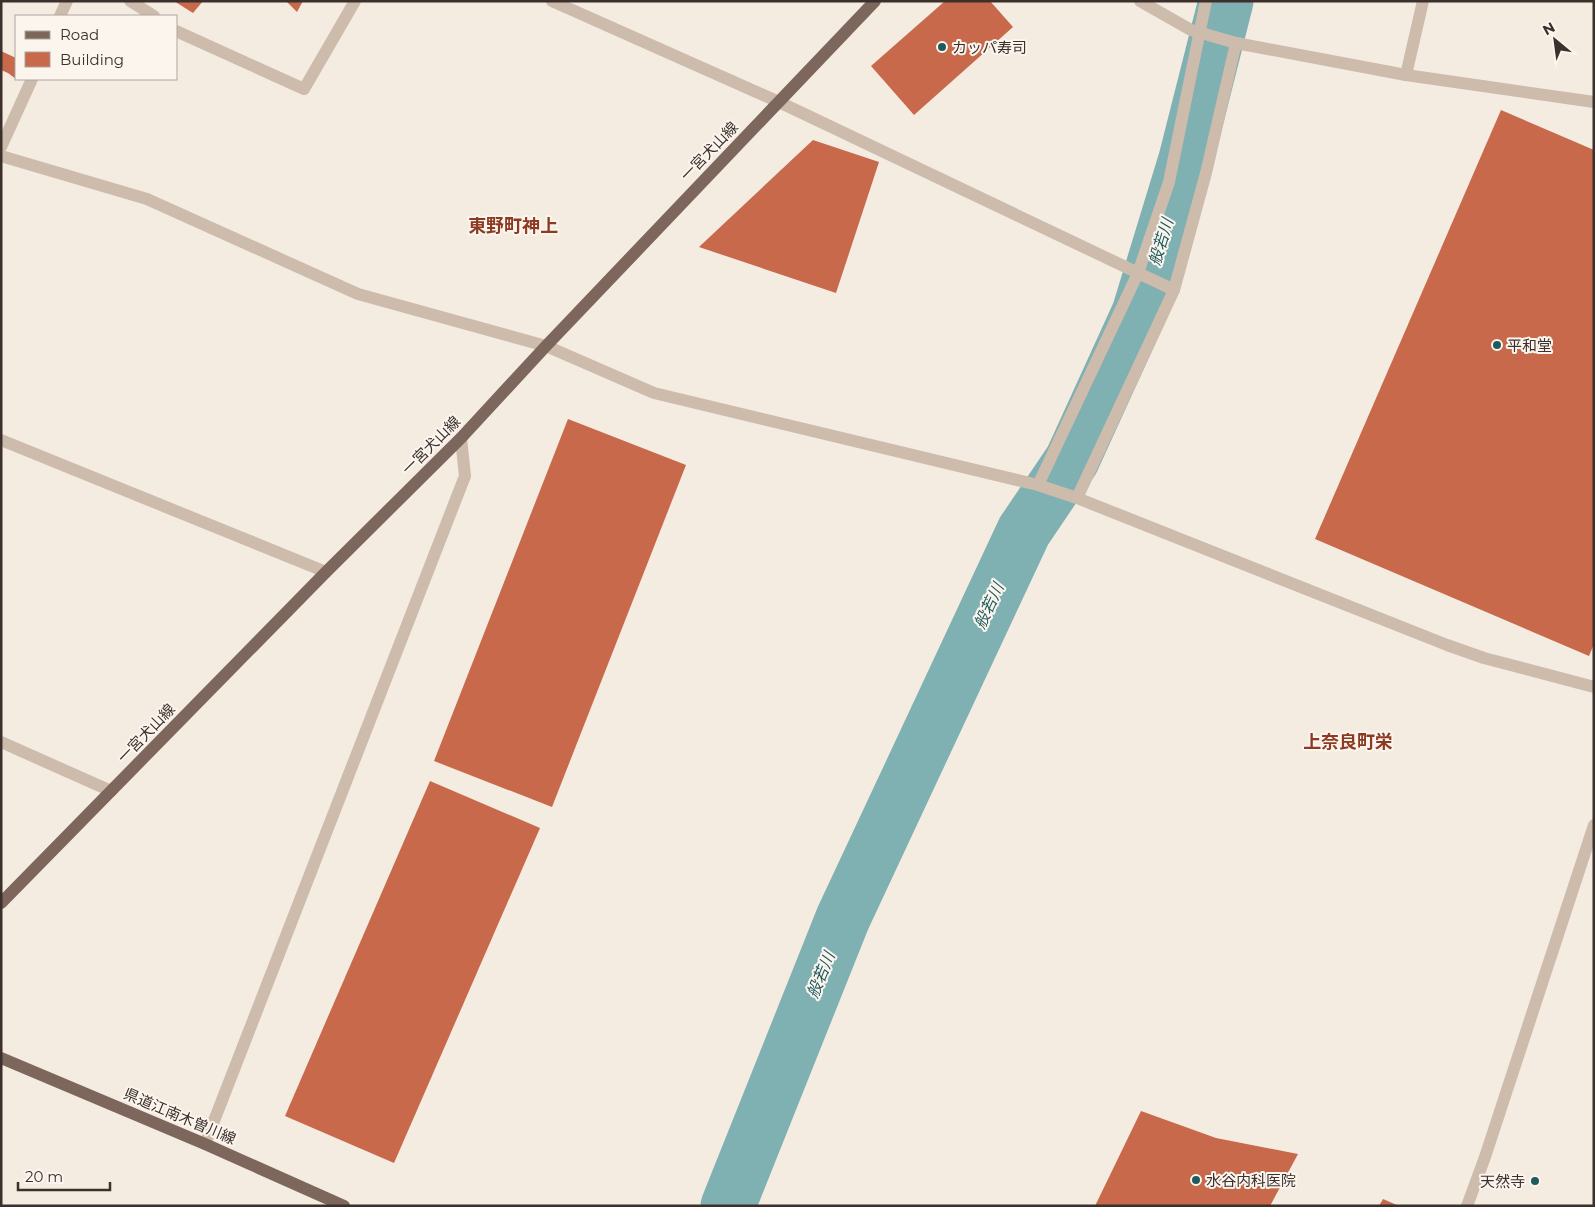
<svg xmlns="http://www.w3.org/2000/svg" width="1595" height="1207" viewBox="0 0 1595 1207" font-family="Montserrat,'Noto Sans JP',sans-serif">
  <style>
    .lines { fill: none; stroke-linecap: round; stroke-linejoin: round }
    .river { stroke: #7fb0b2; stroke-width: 55 }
    .building { fill: #c8694b }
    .minor { stroke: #cdbbac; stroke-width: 12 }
    .major { stroke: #7d675c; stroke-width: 12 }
    .poi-dot { fill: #1f5a5e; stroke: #fbf5ee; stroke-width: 2 }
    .labels { text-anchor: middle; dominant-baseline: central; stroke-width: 4; stroke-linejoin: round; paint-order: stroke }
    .poi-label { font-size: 15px; fill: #3b302b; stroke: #fbf5ee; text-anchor: start }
    .street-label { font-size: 15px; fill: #3b302b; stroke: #fbf5ee }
    .water-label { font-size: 16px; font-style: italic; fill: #1f5a5e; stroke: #fbf5ee }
    .quarter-label { font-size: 18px; font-weight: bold; fill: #8c3b22; stroke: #fbf5ee }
  </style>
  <rect width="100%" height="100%" fill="#f4ebe1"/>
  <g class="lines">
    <path class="river" d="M728,1206L843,918L1024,531L1072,460L1139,313L1186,159L1226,1"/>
  </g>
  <g class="building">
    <path d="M174,1H203L193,13Z"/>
    <path d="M286,1H303L297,12Z"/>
    <path d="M945,1H990L1013,27L914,115L871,66Z"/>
    <path d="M1,51L16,58V79L8,73L1,70Z"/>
    <path d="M1501,110L1594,150V644L1589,656L1315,539Z"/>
    <path d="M813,140L879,162L836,293L699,247Z"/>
    <path d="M568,419L686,465L552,807L434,761Z"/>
    <path d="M430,781L540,828L394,1163L285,1116Z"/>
    <path d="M1141,1111L1216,1138L1298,1154L1270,1206H1095Z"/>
    <path d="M1383,1199L1399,1206H1379Z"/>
  </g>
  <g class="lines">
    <g class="minor">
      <path d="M130,1L154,16"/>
      <path d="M552,1L779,102L1174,290"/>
      <path d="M1140,1L1191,30L1236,43L1406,75L1594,102"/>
      <path d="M60,16L67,1"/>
      <path d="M176,31L304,89L355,1"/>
      <path d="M1406,75L1423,1"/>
      <path d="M1,147L32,79"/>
      <path d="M1,156L147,199L358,294L546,346L654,393L1038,485L1077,498L1447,645L1484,658L1594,687"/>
      <path d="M1,440L326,572"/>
      <path d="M1038,485L1138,273L1169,182L1206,1"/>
      <path d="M1077,498L1174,290L1206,173L1236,43"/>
      <path d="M1,742L111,791"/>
      <path d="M205,1144L465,476L461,438"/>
      <path d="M1467,1206L1485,1157L1594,825"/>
    </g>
    <g class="major">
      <path d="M1,903L326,572L461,438L546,346L875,1"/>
      <path d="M1,1058L205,1144L344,1206"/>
    </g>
  </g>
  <g class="poi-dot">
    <circle cx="942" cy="47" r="5"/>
    <circle cx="1497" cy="345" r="5"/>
    <circle cx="1196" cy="1180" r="5"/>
    <circle cx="1535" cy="1181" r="5"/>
  </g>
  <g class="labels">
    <g class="poi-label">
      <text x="952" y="47">カッパ寿司</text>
      <text x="1507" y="345">平和堂</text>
      <text x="1206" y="1180">水谷内科医院</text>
      <text x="1525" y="1181" text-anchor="end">天然寺</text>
    </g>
    <g class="street-label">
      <text transform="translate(709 151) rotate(-46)">一宮犬山線</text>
      <text transform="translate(431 445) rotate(-45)">一宮犬山線</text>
      <text transform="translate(146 733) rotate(-46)">一宮犬山線</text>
      <text transform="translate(180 1116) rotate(23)">県道江南木曽川線</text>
    </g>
    <g class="water-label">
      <text transform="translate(1161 242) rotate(-73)">般若川</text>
      <text transform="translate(989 606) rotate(-65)">般若川</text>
      <text transform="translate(821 975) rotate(-68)">般若川</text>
    </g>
    <g class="quarter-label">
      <text x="513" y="226">東野町神上</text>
      <text x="1348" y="742">上奈良町栄</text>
    </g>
  </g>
  <rect width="1595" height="1207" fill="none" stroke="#3b302b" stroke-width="5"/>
  <rect x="15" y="15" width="162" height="65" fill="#fbf5ee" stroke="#aea6a0"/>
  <rect x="25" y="31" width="25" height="8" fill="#7d675c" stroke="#aea6a0"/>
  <text x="60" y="40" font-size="15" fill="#3b302b">Road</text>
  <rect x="25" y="52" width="25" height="15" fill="#c8694b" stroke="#aea6a0"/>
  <text x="60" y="65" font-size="15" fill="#3b302b">Building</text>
  <g transform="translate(1555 40) rotate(331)" stroke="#fbf5ee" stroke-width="4" paint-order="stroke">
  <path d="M0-4L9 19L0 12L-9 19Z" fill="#3b302b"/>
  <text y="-8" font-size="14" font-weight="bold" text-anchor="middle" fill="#3b302b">N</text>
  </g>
  <path d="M18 1182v8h92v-8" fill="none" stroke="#3b302b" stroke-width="2.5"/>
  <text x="25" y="1182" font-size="15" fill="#3b302b" stroke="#fbf5ee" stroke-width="4" paint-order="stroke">20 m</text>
</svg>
